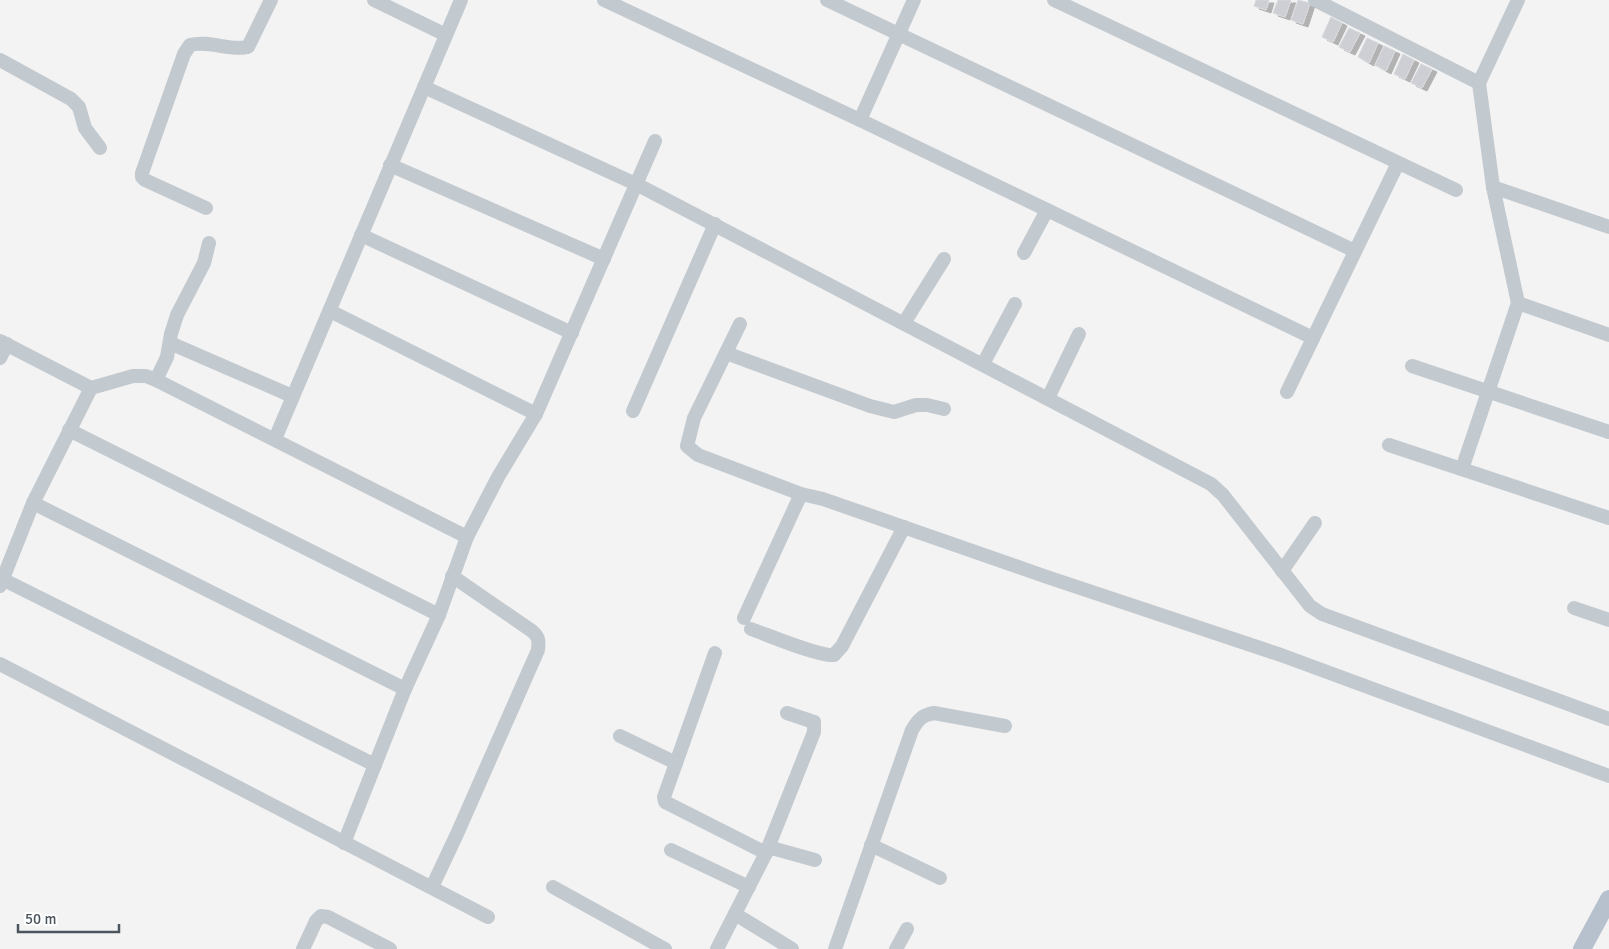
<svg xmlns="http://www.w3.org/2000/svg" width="1609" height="949" viewBox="0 0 1609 949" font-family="Signika,sans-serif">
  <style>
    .building { fill: #cdcfd4; stroke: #d7d9dd; filter: url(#shadow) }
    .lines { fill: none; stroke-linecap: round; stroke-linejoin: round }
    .minor { stroke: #c2c9cf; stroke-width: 14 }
    .major { stroke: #b6c1cd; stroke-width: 18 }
  </style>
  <defs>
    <filter id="shadow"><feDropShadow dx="5" dy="3" stdDeviation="0" flood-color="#0004"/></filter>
  </defs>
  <rect width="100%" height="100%" fill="#f4f3f3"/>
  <g class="building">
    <path d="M1256,0H1269L1266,10L1254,6Z"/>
    <path d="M1278,0H1291L1285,17L1273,13Z"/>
    <path d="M1298,0L1310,3L1303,24L1291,20Z"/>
    <path d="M1331,17L1342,23L1333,42L1322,37Z"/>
    <path d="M1349,28L1360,33L1350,52L1339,47Z"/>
    <path d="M1367,38L1378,43L1369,63L1358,57Z"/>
    <path d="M1384,46L1395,51L1386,71L1375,65Z"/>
    <path d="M1403,54L1414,60L1405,79L1394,74Z"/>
    <path d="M1421,64L1432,69L1422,88L1411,83Z"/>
  </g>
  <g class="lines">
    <g class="minor">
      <path d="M374,0L446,35"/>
      <path d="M604,0L860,120L1313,338"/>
      <path d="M827,0L1355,251"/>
      <path d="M1054,0L1456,190"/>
      <path d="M1315,0L1479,83L1493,187L1518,303L1462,469"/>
      <path d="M0,60L71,99L79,107L85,128L100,148"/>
      <path d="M1479,83L1518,0"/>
      <path d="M424,87L638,185L1211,484L1223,495L1310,606L1322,614L1609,719"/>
      <path d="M860,120L914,0"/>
      <path d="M390,165L604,259"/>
      <path d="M1493,187L1609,227"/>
      <path d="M206,208L145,180L142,177V173L184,54L190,45C209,40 229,51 248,47L271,0"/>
      <path d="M361,235L572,333"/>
      <path d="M1024,253L1047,210"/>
      <path d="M1518,303L1609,335"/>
      <path d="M330,311L536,414"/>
      <path d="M904,323L944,259"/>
      <path d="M740,324L694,418L687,446L698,455L801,494"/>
      <path d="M0,341L91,388"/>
      <path d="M170,343L292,396"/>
      <path d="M726,353L870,406L894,412L916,405H927L944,409"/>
      <path d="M0,358L7,344"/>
      <path d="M983,364L1015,304"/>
      <path d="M1412,366L1609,432"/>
      <path d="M156,380L167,357L171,334L177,315L204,263L209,243"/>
      <path d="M1287,392L1398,163"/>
      <path d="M1048,398L1079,334"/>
      <path d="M633,411L715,224"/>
      <path d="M69,430L439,615"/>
      <path d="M275,439L461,0"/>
      <path d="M1389,445L1609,518"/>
      <path d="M33,503L405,689"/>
      <path d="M1282,571L1315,523"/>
      <path d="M2,579L375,765"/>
      <path d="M0,586L33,503L91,388L133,376H146L156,380L467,537"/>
      <path d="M1574,608L1609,620"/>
      <path d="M744,618L801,494L823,499L1047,577L1281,655L1609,776"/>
      <path d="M751,629C768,635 820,657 834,655L842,646L904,527"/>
      <path d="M715,653L664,797L665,802L766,853"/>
      <path d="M0,664L488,917"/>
      <path d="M620,736L676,763"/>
      <path d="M344,843L405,689L439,615L467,537L498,477L536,414L655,141"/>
      <path d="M871,845L940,878"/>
      <path d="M768,847L815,860"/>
      <path d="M671,850L749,887"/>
      <path d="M432,887L457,834L538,650C539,641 539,637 532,631L452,576"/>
      <path d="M553,887L665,949"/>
      <path d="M735,914L792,949"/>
      <path d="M303,949L316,921L321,916L328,917L390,949"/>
      <path d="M717,949L766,853L814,732V722L787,713"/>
      <path d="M835,949L912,730C918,720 922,715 934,713L1005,726"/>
      <path d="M896,949L907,929"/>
    </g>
    <path class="major" d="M1582,949L1609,899"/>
  </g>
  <path d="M18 924v8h101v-8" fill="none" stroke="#4c555e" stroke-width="2.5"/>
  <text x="25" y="924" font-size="15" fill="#4c555e" stroke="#ffffff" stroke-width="4" paint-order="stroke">50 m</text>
</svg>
